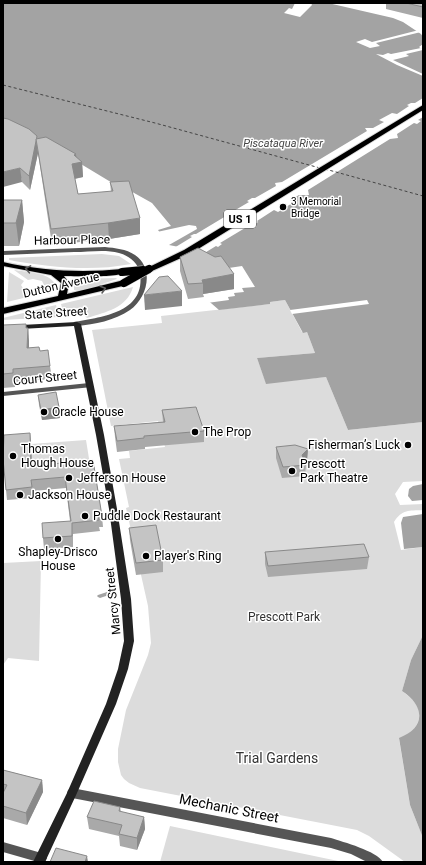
<svg xmlns="http://www.w3.org/2000/svg" width="426" height="865" viewBox="0 0 426 865" font-family="Roboto,sans-serif">
  <style>
    .green { fill: #dcdcdc }
    .water { fill: #a3a3a3 }
    .pier { fill: #fff }
    .lines { fill: none; stroke-linecap: round; stroke-linejoin: round }
    .stream { fill: #a3a3a3; fill-rule: evenodd }
    .ferry { stroke: #444; stroke-width: 1; stroke-dasharray: 3 2.5; stroke-linecap: butt }
    .primary-casing { stroke: #dbdbdb; stroke-width: 2 }
    .street { fill: #555; fill-rule: evenodd }
    .secondary { fill: #222; fill-rule: evenodd }
    .primary { fill: #000; fill-rule: evenodd }
    .primary-bridge-casing { stroke: #dbdbdb; stroke-width: 9; stroke-linecap: butt }
    .primary-bridge { stroke: #000; stroke-width: 8 }
    .wall { fill: #a9a9a9 }
    .shaded-wall { fill: #898989 }
    .building { fill: #c4c4c4; stroke: #898989 }
    .oneway { stroke: #595959 }
    .poi-dot { fill: #000; stroke: #fff; stroke-width: 1.5 }
    .labels { text-anchor: middle; dominant-baseline: central; stroke-width: 3; stroke-linejoin: round; paint-order: stroke }
    .far-poi-label { font-size: 10px; fill: #000; stroke: #fff; text-anchor: start }
    .far-water-label { font-size: 11px; font-style: italic; fill: #444; stroke: #fff }
    .shield { fill: #fff; stroke: #4c4c4c; stroke-width: 1 }
    .shield-label { font-size: 11px; font-weight: bold; fill: #000 }
    .street-label { font-size: 12px; fill: #000; stroke: #fff }
    .poi-label { font-size: 12px; fill: #000; stroke: #fff; text-anchor: start }
    .park-label { font-size: 12px; fill: #333; stroke: #fff }
    .near-park-label { font-size: 14px; fill: #333; stroke: #fff }
    .near-street-label { font-size: 14px; fill: #000; stroke: #fff }
  </style>
  <rect width="100%" height="100%" fill="#fff"/>
  <g class="green">
    <path d="M102,254L119,256L131,264C89,272 50,267 9,260V258Z"/>
    <path d="M14,270C25,272 53,272 56,287L49,294L41,289L44,285L42,281L33,279L28,280Z"/>
    <path d="M9,272L24,281L21,285L24,290L32,291L38,290L40,292V294L7,302Z"/>
    <path d="M116,278L117,279C107,282 84,292 74,290V279H76Z"/>
    <path d="M133,287C127,308 106,312 87,318L85,316L86,313C78,305 71,310 62,308L61,304Z"/>
    <path d="M285,300L302,332H307L315,353L257,358L266,383L326,377L348,430L423,422V481L403,482L395,494L400,505L423,504V510C409,511 402,509 394,522L401,550L423,547V635L411,660L402,691C426,707 425,727 399,739L410,805L423,838V862H405L369,836L357,830L140,788L129,783L124,779L121,775L118,762V749L126,710L148,655L151,643L148,606L126,508L129,507L119,459L130,458L129,451L165,447L158,421L111,426L92,330L162,323L161,316L270,304V302Z"/>
    <path d="M56,305L59,316L57,317L3,320V318Z"/>
    <path d="M86,440L91,471L32,468V462L21,463L31,450V444Z"/>
    <path d="M41,561L39,661L8,658L3,665V563Z"/>
    <path d="M170,826L343,862H160Z"/>
  </g>
  <g class="water">
    <path d="M3,3H328L393,18L403,22L421,34L423,37V44L419,47L423,50V422L348,430L326,377L266,384L257,358L315,353L307,332L303,333L285,300L270,302V304L219,310L204,297L234,289L179,247L169,245L158,230L171,226L152,203L127,189L124,190L51,146L3,130Z"/>
    <path d="M423,484V500L412,501L408,496L409,489L413,486Z"/>
    <path d="M423,514V547L404,549L401,523L403,517Z"/>
    <path d="M423,635V838L410,805L399,738C426,728 425,706 402,691L411,660Z"/>
  </g>
  <g class="pier">
    <path d="M295,3H311L312,5L300,17L284,13L289,8L292,9Z"/>
    <path d="M419,30L421,32L376,43L380,46L370,48L356,42L365,39L372,42Z"/>
    <path d="M421,48L423,50L406,54L409,56L393,60L423,74V76L397,65L376,54L383,55L388,53L391,54Z"/>
    <path d="M423,98V117L418,120L421,121L417,124L414,123L397,134L398,138L390,139L308,190L309,195H299L290,200L294,202L278,212L274,210L257,221L258,222L254,225H250L220,243L222,244L218,247L216,246L198,257L174,248L192,237L190,236L194,234H196L226,216L225,215L229,212H232L249,202L247,201L252,198H255L276,186L275,183L282,182L367,131L365,128H373L384,122L379,120L392,113L397,114L409,106L407,105L411,103H415Z"/>
    <path d="M189,225L196,226L197,229L169,245H167L157,232Z"/>
    <path d="M242,266L255,287L242,288L244,292L234,293L235,296L228,297L229,300L207,303L202,299V295L234,289L222,269Z"/>
    <path d="M367,300L369,304L292,314L290,310Z"/>
  </g>
  <g class="lines">
    <path class="stream" d="M110,591L112,592L113,593L112,594L100,598L98,597L97,596L98,595Z"/>
    <g class="ferry">
      <path d="M3,85L155,123L320,168"/>
      <path d="M325,169L423,196"/>
    </g>
    <g class="primary-casing">
      <g id="primary">
        <path d="M423,105V110L190,254L152,271H146L145,269L184,250Z"/>
        <path d="M3,262C43,271 82,273 122,269L126,272C119,278 75,276 64,276L69,283L67,294L124,280L128,283L127,285L3,314V308L58,296L61,283L51,275L3,266Z"/>
      </g>
    </g>
    <g class="street">
      <path d="M105,247C115,248 126,249 135,255C155,269 147,298 130,310C114,321 95,324 77,326H74L73,324L74,322C101,317 146,313 140,273C138,263 130,256 119,253C105,249 89,252 74,252C50,253 27,254 3,255V251Z"/>
      <path d="M89,383L93,385L92,387L3,396V392Z"/>
      <path d="M72,788L331,838C343,842 377,851 383,862H367L351,854L331,848L72,798L68,796L67,793L68,790Z"/>
      <path d="M3,842L45,854L47,858L45,862H38L3,852Z"/>
    </g>
    <path class="secondary" d="M77,322L81,324L104,435L117,509L131,599L134,641L128,669L116,704L77,793L45,862H33L67,793L106,704L118,669L124,641L121,599L109,509L96,435L74,326L3,330V326Z"/>
    <use href="#primary" class="primary"/>
    <g class="primary-bridge-casing">
      <g id="primary-bridge">
        <path d="M122,272L143,270"/>
        <path d="M124,283L149,269"/>
      </g>
    </g>
    <use href="#primary-bridge" class="primary-bridge"/>
  </g>
  <g class="wall">
    <path d="M386,3H423V18L386,9Z"/>
    <path d="M8,119L37,139L76,154V157L82,162L83,177L75,179L78,194L111,192L110,182L140,234L109,239L52,245L38,153L30,190L22,182Z"/>
    <path d="M3,200H22L24,222L19,246H3Z"/>
    <path d="M180,257L234,274V289L203,294L204,297L188,299L180,271Z"/>
    <path d="M3,325L28,328L29,348L40,351L50,366L52,379L15,382V387L3,388Z"/>
    <path d="M38,395L59,407L60,418L42,420L39,405Z"/>
    <path d="M162,410L204,431V442L145,447V449L117,452L115,437L114,426L163,422Z"/>
    <path d="M30,433L31,444L32,466L93,460L102,516L103,527H99L100,531L73,534V547L44,549L43,538L70,521L66,488L33,491V498L7,500L6,490Z"/>
    <path d="M276,447L308,449L307,460L305,463L306,465L305,476L282,478L276,458Z"/>
    <path d="M129,528L163,560V572L136,575L130,540Z"/>
    <path d="M265,552L369,557L367,569L268,577L265,564Z"/>
    <path d="M3,770L42,780L43,792L27,825L3,818Z"/>
    <path d="M120,807L121,812L144,817L145,829L137,850L120,846L119,836L89,829L87,817Z"/>
  </g>
  <g class="shaded-wall">
    <path d="M36,140L38,153L30,190L29,176Z"/>
    <path d="M76,154L77,163L82,162L83,177L73,179L72,164L74,155Z"/>
    <path d="M20,168L22,182L3,187V172Z"/>
    <path d="M22,200L24,222L19,246L16,223Z"/>
    <path d="M140,218V234L109,239L108,223Z"/>
    <path d="M234,274V289L203,294V283L202,280Z"/>
    <path d="M182,291V306L145,310L144,295Z"/>
    <path d="M28,328L29,341V361L27,348Z"/>
    <path d="M59,407L60,418L42,420L41,410Z"/>
    <path d="M30,433L31,444L32,477L31,466Z"/>
    <path d="M308,449L307,460L303,465L302,455Z"/>
    <path d="M42,780L43,792L27,825L26,813Z"/>
    <path d="M144,817L145,829L137,850V838Z"/>
    <path d="M87,856L88,862H85Z"/>
  </g>
  <g class="building">
    <path d="M406,3H423V7Z"/>
    <path d="M3,118L8,119L29,129L37,136L29,176L20,168L3,172Z"/>
    <path d="M46,137L76,154L74,155L82,162L72,164L78,194L113,191L110,182L129,181L140,218L108,223L51,229L36,139Z"/>
    <path d="M3,200H22L16,223H3Z"/>
    <path d="M198,248L215,257L221,256L234,274L202,280L203,283L188,284L180,257Z"/>
    <path d="M168,276L182,291L144,295L159,277Z"/>
    <path d="M26,324V328H28L27,348L39,347L40,351L48,350L50,366L13,369V373L3,374V325Z"/>
    <path d="M56,392L59,407L41,410L38,395Z"/>
    <path d="M196,407L204,431L144,436V438L117,441L114,426L165,422L162,410Z"/>
    <path d="M30,433L31,466L93,460L102,516H98L99,520L72,523V536L43,538L42,523L71,521L65,477L31,480L32,487L6,490L3,459L4,435Z"/>
    <path d="M295,445L308,449L302,455L306,465L283,467L276,447Z"/>
    <path d="M156,525L163,560L136,563L129,528Z"/>
    <path d="M364,544L369,557L268,566L265,552Z"/>
    <path d="M3,770L42,780L26,813L3,806V793L7,785L3,784Z"/>
    <path d="M94,801L120,807L119,811L144,817L137,838L119,834L122,825L87,817Z"/>
    <path d="M56,848L87,856L85,862H50Z"/>
  </g>
  <defs><path id="oneway-chevron" d="M-2-3.5L2.5 0L-2 3.5" fill="none" stroke-width="1.6" stroke-linecap="round" stroke-linejoin="round"/></defs>
  <g class="oneway">
    <use href="#oneway-chevron" transform="translate(28 269) rotate(-170)"/>
    <use href="#oneway-chevron" transform="translate(103 289) rotate(-16)"/>
  </g>
  <g class="poi-dot">
    <circle cx="283" cy="207" r="4"/>
    <circle cx="44" cy="412" r="4"/>
    <circle cx="195" cy="432" r="4"/>
    <circle cx="408" cy="445" r="4"/>
    <circle cx="13" cy="456" r="4"/>
    <circle cx="292" cy="471" r="4"/>
    <circle cx="69" cy="478" r="4"/>
    <circle cx="20" cy="495" r="4"/>
    <circle cx="85" cy="516" r="4"/>
    <circle cx="58" cy="539" r="4"/>
    <circle cx="146" cy="556" r="4"/>
  </g>
  <g class="labels">
    <g class="far-poi-label">
      <text x="291" y="201">3 Memorial<tspan x="291" dy="12">Bridge</tspan></text>
    </g>
    <g class="far-water-label">
      <text x="283" y="143">Piscataqua River</text>
    </g>
    <rect class="shield" x="224" y="210" width="32" height="18" rx="3"/>
    <g class="shield-label">
      <text x="240" y="219">US 1</text>
    </g>
    <g class="street-label">
      <text transform="translate(72 240) rotate(-1)">Harbour Place</text>
      <text transform="translate(61 285) rotate(-13)">Dutton Avenue</text>
      <text transform="translate(56 313) rotate(-4)">State Street</text>
      <text transform="translate(45 378) rotate(-6)">Court Street</text>
      <text transform="translate(113 601) rotate(-96)">Marcy Street</text>
    </g>
    <g class="poi-label">
      <text x="52" y="412">Oracle House</text>
      <text x="203" y="432">The Prop</text>
      <text x="400" y="445" text-anchor="end">Fisherman’s Luck</text>
      <text x="21" y="449">Thomas<tspan x="21" dy="14">Hough House</tspan></text>
      <text x="300" y="464">Prescott<tspan x="300" dy="14">Park Theatre</tspan></text>
      <text x="77" y="478">Jefferson House</text>
      <text x="28" y="495">Jackson House</text>
      <text x="93" y="516">Puddle Dock Restaurant</text>
      <text x="58" y="552" text-anchor="middle">Shapley-Drisco<tspan x="58" dy="14">House</tspan></text>
      <text x="154" y="556">Player's Ring</text>
    </g>
    <g class="park-label">
      <text x="284" y="617">Prescott Park</text>
    </g>
    <g class="near-park-label">
      <text x="277" y="758">Trial Gardens</text>
    </g>
    <g class="near-street-label">
      <text transform="translate(229 808) rotate(11)">Mechanic Street</text>
    </g>
  </g>
  <rect width="426" height="865" fill="none" stroke="#000000" stroke-width="8"/>
</svg>
